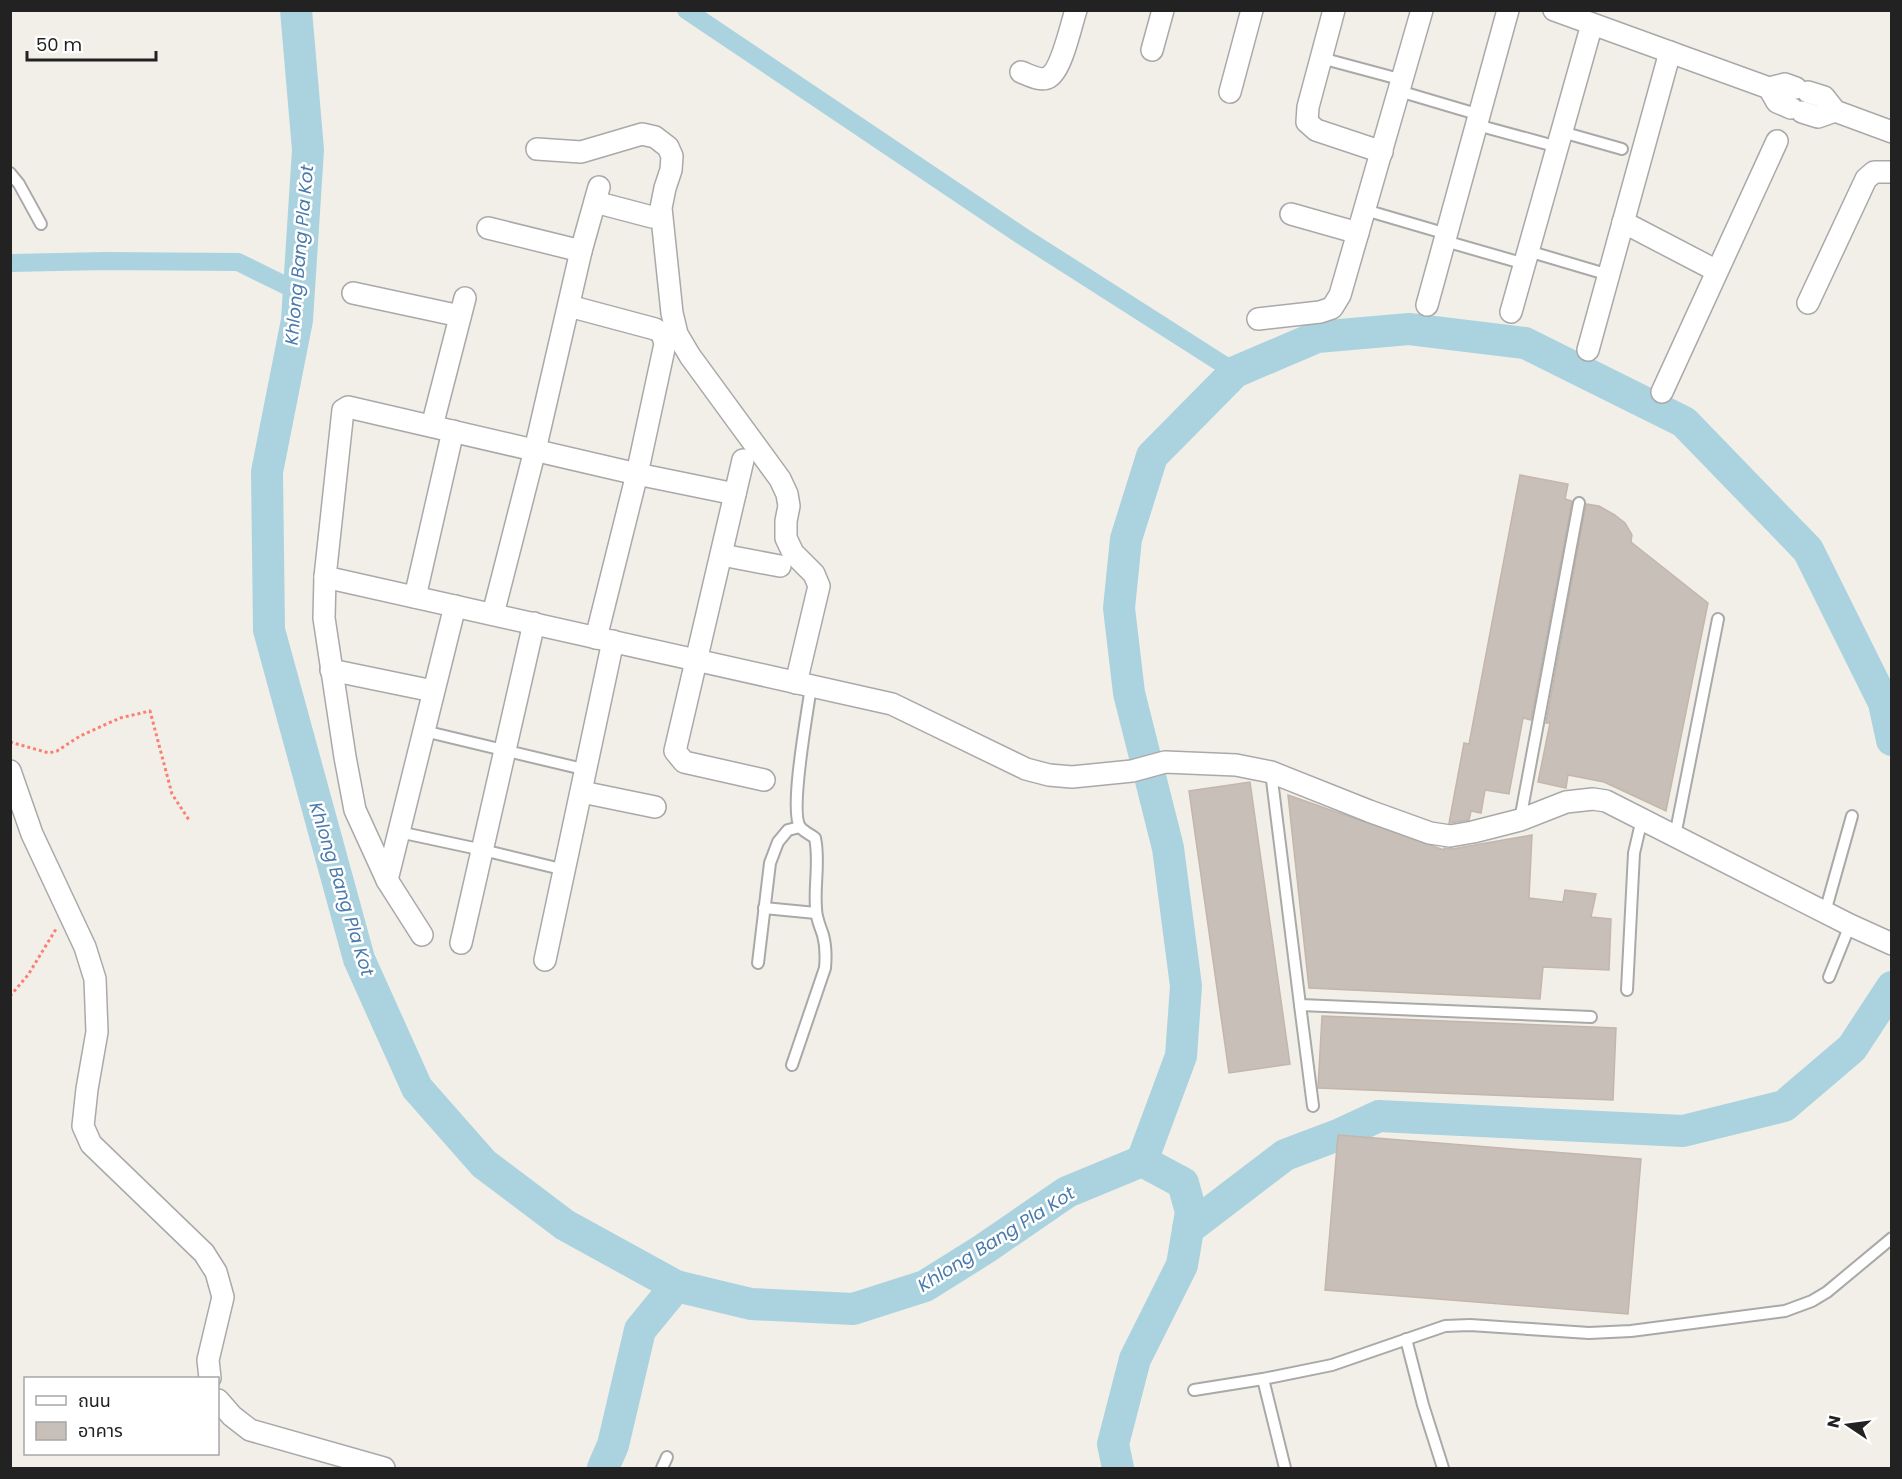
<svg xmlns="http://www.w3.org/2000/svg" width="1902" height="1479" viewBox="0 0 1902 1479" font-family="Poppins,'Noto Sans Thai',sans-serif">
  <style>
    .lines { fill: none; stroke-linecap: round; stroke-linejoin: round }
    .canal { stroke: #aad3df; stroke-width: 18 }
    .river { stroke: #aad3df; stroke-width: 32 }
    .building { fill: #c7bfb8; stroke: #c4b6ab; stroke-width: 1.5 }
    .lane-casing { stroke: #a9a9a9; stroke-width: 14 }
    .street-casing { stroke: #a9a9a9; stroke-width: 24 }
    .path { stroke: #fa8072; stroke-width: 3; stroke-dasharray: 3 3; stroke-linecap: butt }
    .lane { stroke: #fff; stroke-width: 10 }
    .street { stroke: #fff; stroke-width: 21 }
    .labels { text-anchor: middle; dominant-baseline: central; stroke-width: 5; stroke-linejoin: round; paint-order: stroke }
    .water-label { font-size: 18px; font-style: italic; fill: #4a7aab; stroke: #fff }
  </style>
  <rect width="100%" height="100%" fill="#f2efe9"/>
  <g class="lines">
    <g class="canal">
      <path d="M686,10L1022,236L1235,372"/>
      <path d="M10,263L105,261L238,262L299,292"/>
    </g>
    <g class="river">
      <path d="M296,10L308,150L297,320L267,472L269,630L359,959L417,1088L484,1164L565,1225L676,1286L751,1304L853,1309L925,1286L984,1249L1067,1192L1142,1161L1183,1183L1191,1212L1182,1265L1135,1359L1113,1444L1118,1468"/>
      <path d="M1142,1161L1181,1056L1186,986L1168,848L1129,693L1119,608L1126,539L1152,456L1235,372L1317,337L1409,329L1525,343L1684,422L1808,550L1884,703L1892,740"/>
      <path d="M1188,1229L1285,1155L1338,1135L1379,1116L1683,1131L1784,1106L1852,1048L1892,987"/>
      <path d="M603,1468L613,1445L640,1330L676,1286"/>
    </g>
  </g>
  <g class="building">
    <path d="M1520,475L1568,484L1565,499L1572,501L1531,720L1523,718L1509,794L1485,790L1481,813L1471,811L1469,820L1449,823L1464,743L1469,744Z"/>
    <path d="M1586,504L1599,506L1615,515L1625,523L1632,535L1631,542L1708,603L1666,811L1604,782L1568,775L1566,788L1538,782L1550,723H1546Z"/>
    <path d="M1250,782L1290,1064L1229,1073L1189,791Z"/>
    <path d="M1288,795L1444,850V848L1452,849L1532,835L1529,898L1563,902L1565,890L1596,894L1591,917L1611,919L1609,970L1543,967L1540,999L1309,988Z"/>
    <path d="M1322,1016L1616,1028L1613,1100L1318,1088Z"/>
    <path d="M1338,1135L1641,1159L1628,1314L1325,1290Z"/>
  </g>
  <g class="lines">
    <g class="lane-casing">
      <g id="lane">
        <path d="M1321,58L1403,80"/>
        <path d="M1399,91L1480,115"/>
        <path d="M1477,125L1558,147"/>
        <path d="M1562,132L1622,149"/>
        <path d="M10,173L19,184L41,224"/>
        <path d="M1365,210L1447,234"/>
        <path d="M1445,241L1525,264"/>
        <path d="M1528,251L1609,275"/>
        <path d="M424,731L587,770"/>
        <path d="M1271,772L1300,1005L1591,1017"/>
        <path d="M1520,820L1579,503"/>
        <path d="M399,832L483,850L565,870"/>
        <path d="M1675,836L1718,619"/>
        <path d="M764,908L816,913"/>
        <path d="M1825,912L1852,816"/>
        <path d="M758,963L770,863L778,842L788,830L800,827"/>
        <path d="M1829,977L1850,925"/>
        <path d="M1627,990L1634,853L1642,819"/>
        <path d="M1300,1005L1313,1106"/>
        <path d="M792,1065L825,968C826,957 826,946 823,935C820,926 816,918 816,908C814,884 820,861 815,838C811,835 803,831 800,827C789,810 808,710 811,686"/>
        <path d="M1406,1339L1423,1405L1443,1468"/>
        <path d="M1263,1379L1285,1468"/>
        <path d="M1194,1390L1263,1379L1332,1365L1445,1326L1470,1325L1589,1333L1631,1331L1785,1311L1812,1301L1827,1292L1892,1238"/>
        <path d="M662,1468L667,1457"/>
      </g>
    </g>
    <g class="street-casing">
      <g id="street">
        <path d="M1334,10L1308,107L1307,122L1316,130L1382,152"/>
        <path d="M1554,10L1769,88L1785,84L1796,88"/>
        <path d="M1152,50L1163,10"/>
        <path d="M1021,72C1029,75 1041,82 1049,77C1062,69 1071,25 1076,10"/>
        <path d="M1769,88L1777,102L1791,108"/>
        <path d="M1230,92L1252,10"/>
        <path d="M1808,92L1824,97L1835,111L1892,132"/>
        <path d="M1802,112L1818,117L1835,111"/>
        <path d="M537,149L581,152L642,134L655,137L668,147L672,156L671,170L665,188L661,208L672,313L677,334L690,356L780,479L787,494L789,506L786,521V538L793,553L814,574L819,586L796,683"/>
        <path d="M595,202L652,217"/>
        <path d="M1291,214L1358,233"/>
        <path d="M1623,222L1717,271"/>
        <path d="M488,228L581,251"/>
        <path d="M353,293L460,316"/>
        <path d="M1808,303L1866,179L1874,172H1892"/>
        <path d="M1427,305L1508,10"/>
        <path d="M569,306L655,329L662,333L665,344L637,474L596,638"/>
        <path d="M1511,312L1592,24"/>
        <path d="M1258,319L1320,312L1332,308L1340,295L1422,10"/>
        <path d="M1588,350L1670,52"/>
        <path d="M1662,392L1777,141"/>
        <path d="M432,426L465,298"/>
        <path d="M743,460L675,751L684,762L764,780"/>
        <path d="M722,555L780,566"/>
        <path d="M325,577L892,704L1026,769L1049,775L1072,777L1132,771L1165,762L1236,765L1271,772L1369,811L1430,833L1450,836L1473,832L1520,820L1566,802L1593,799L1606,801L1850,925L1892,944"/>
        <path d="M415,597L453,431"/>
        <path d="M493,614L535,450L581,251L599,187"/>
        <path d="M331,670L433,691"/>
        <path d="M10,771L32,834L85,947L95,979L97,1032L87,1089L83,1126L91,1144L204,1253L216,1272L223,1297L208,1360L210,1378"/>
        <path d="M582,792L655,807"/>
        <path d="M387,880L455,606"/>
        <path d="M422,935L387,880L355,810L345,757L324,618L325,577L343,410L348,407L637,474L735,494"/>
        <path d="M461,943L534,623"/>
        <path d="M545,960L613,641"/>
        <path d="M218,1400L232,1416L250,1430L384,1468"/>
      </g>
    </g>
    <g class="path">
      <path d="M10,742L49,753L57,751L80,736L120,718L150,711L172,794L189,820"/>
      <path d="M10,996L28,975L56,929"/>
    </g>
    <use href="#lane" class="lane"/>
    <use href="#street" class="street"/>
  </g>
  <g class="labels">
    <g class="water-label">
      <text transform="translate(299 255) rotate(-85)">Khlong Bang Pla Kot</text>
      <text transform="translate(342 889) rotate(73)">Khlong Bang Pla Kot</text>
      <text transform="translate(996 1239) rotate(-32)">Khlong Bang Pla Kot</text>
    </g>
  </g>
  <rect width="1902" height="1479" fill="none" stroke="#222222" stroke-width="24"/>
  <rect x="24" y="1377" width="195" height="78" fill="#ffffff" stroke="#a7a7a7" stroke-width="1.5"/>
  <rect x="36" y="1396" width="30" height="9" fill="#ffffff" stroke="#a7a7a7" stroke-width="1.5"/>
  <text x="78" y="1407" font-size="18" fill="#222222">ถนน</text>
  <rect x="36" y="1422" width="30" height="18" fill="#c7bfb8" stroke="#a7a7a7" stroke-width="1.5"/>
  <text x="78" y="1437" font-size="18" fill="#222222">อาคาร</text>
  <g transform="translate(1848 1425) rotate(283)" stroke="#ffffff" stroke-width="4.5" paint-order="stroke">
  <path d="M0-4.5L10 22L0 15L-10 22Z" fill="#222222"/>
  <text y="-9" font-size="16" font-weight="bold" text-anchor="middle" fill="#222222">N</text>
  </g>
  <path d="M27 51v9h129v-9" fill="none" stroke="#222222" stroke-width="3"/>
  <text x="36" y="51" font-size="18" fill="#222222" stroke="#ffffff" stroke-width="4.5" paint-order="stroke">50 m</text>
</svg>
